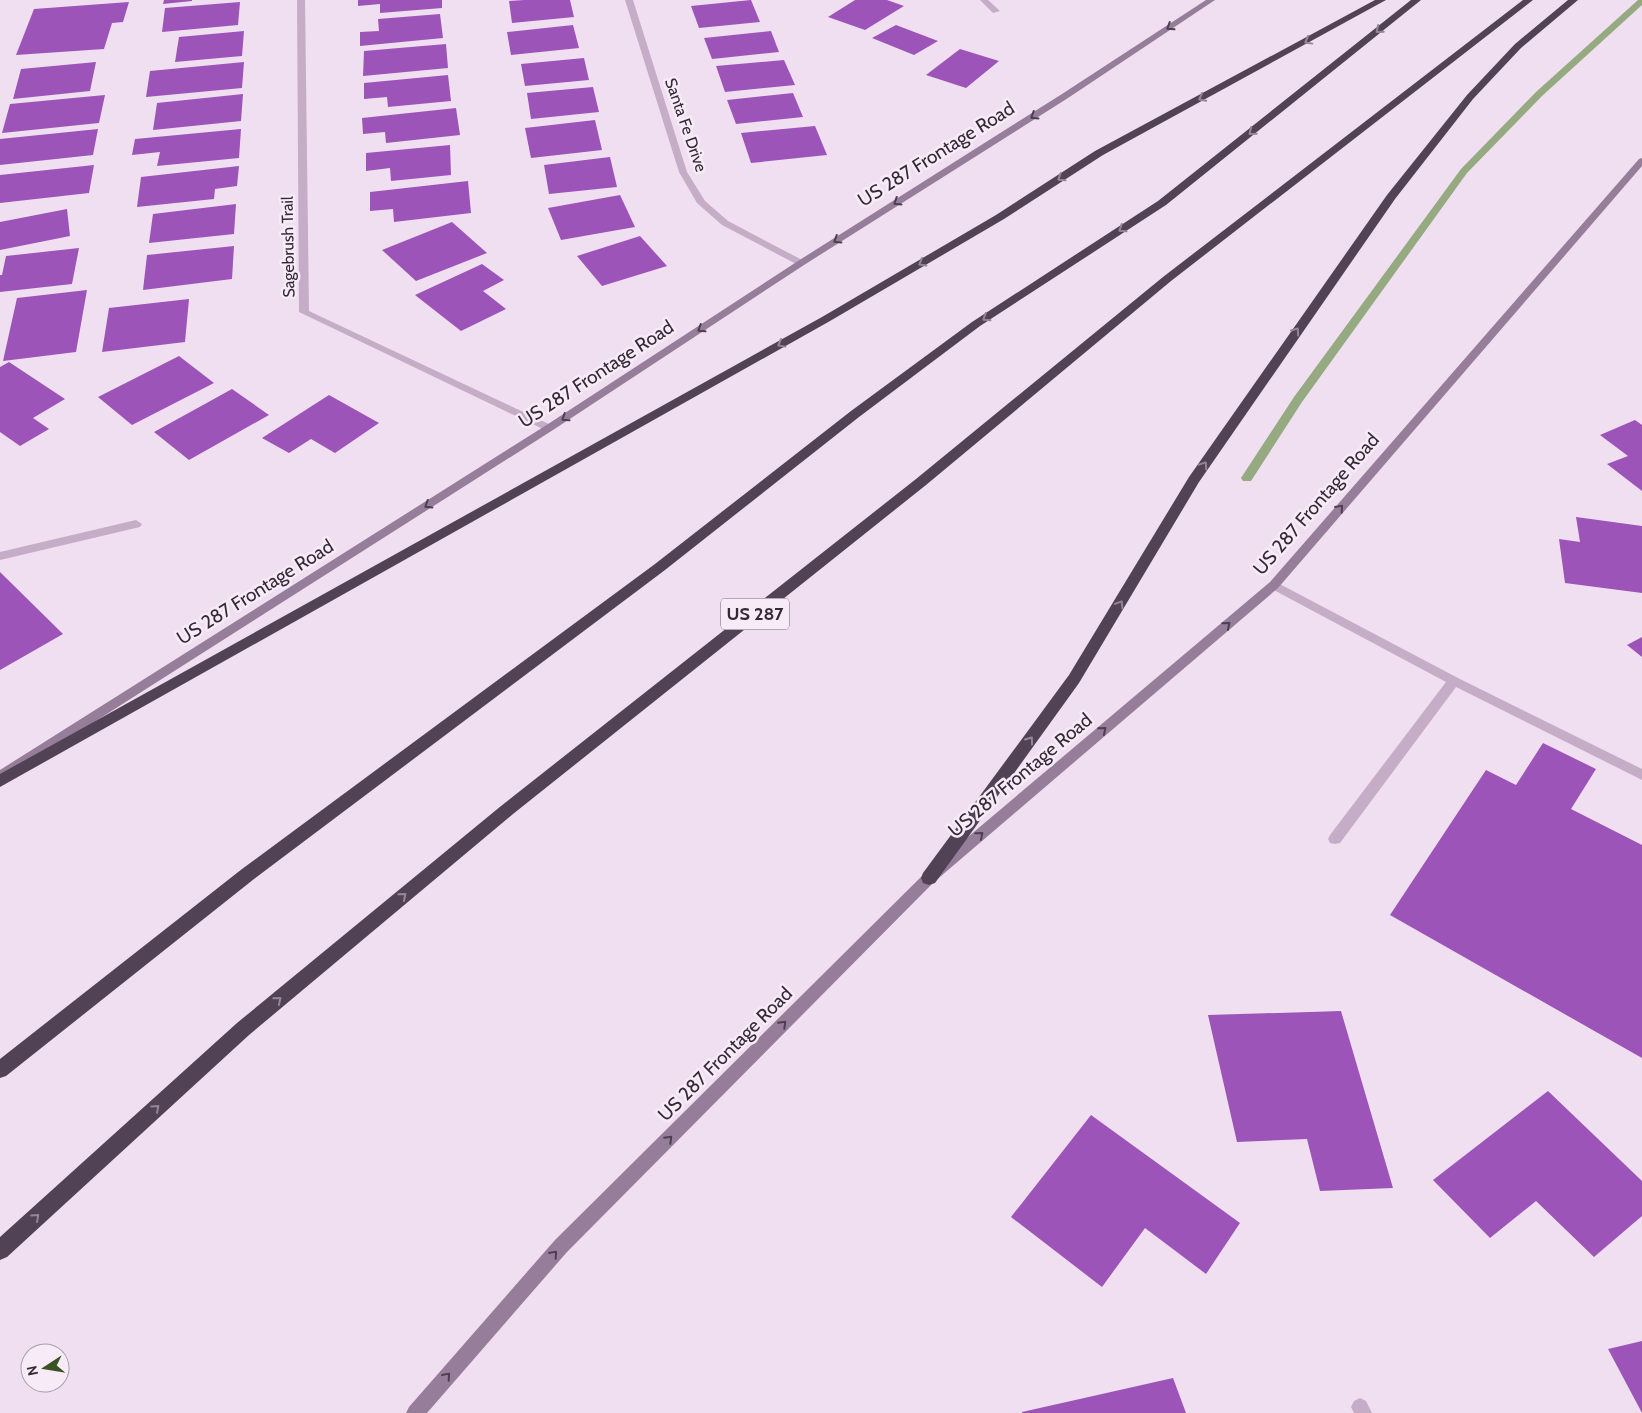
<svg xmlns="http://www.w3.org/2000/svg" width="1642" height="1413" viewBox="0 0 1642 1413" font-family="Cabin,sans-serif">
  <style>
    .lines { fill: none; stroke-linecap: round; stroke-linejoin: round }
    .stream { fill: #95aa81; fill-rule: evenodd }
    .building { fill: #9d54b9 }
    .service { fill: #c5acc7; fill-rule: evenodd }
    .minor { fill: #c5acc7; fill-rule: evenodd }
    .secondary { fill: #967e9a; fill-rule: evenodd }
    .motorway { fill: #524256; fill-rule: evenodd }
    .oneway { stroke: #4c3f4f }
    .oneway2 { stroke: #948697 }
    .labels { text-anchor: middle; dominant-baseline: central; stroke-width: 5; stroke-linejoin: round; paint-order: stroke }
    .far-street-label { font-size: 16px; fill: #342a36; stroke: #f8ebf8 }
    .shield { fill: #f8ebf8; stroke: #6f6470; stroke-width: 1 }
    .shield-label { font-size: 18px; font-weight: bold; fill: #342a36 }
    .street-label { font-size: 19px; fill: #342a36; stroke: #f8ebf8 }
  </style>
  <rect width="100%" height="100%" fill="#f0dff0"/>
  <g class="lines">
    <path class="stream" d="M1638,0H1642V5L1542,96L1467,173L1302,402L1251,481H1243L1241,478L1294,397L1461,169L1536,92Z"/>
  </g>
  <g class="building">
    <path d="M164,0H192V1L163,4Z"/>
    <path d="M358,0H442V8L380,13V4L358,6Z"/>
    <path d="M524,0H570L574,17L512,23L509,1Z"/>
    <path d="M751,0L760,22L699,28L691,6Z"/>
    <path d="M855,0H887L904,6L865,30L828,17Z"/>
    <path d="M129,2L123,22L112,23L104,49L16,55L34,9Z"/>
    <path d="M240,2L238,25L162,32L165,8Z"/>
    <path d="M440,14L443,38L360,46V32L379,31L378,19Z"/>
    <path d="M573,25L579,48L511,55L507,32Z"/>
    <path d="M896,25L938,41L914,55L872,38Z"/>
    <path d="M244,31L242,56L175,62L179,37Z"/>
    <path d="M771,31L779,52L712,59L704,38Z"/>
    <path d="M446,44L448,68L363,76L364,51Z"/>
    <path d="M960,49L999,61L966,88L926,75Z"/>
    <path d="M584,58L589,80L525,86L521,64Z"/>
    <path d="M784,60L795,85L725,92L716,66Z"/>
    <path d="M96,62L90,91L13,99L21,69Z"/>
    <path d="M244,62L242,88L146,97L150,71Z"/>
    <path d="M448,75L451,101L388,107L387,97L364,99V83Z"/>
    <path d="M593,87L599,112L531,119L527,93Z"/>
    <path d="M793,93L803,117L736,124L727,100Z"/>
    <path d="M243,94L241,121L153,130L157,103Z"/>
    <path d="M105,95L99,123L2,133L10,104Z"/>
    <path d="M456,108L460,135L386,143L385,132L363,134L362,118Z"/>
    <path d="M595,120L602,150L531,158L525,128Z"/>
    <path d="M815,126L827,155L751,163L741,133Z"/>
    <path d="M98,129L93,155L0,165V139Z"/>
    <path d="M241,129L239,158L157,166L160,152L132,155L135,139Z"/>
    <path d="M450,145L451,175L391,181L390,168L366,171V153Z"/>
    <path d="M610,157L617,187L549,194L544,165Z"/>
    <path d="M94,165L89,193L0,203V175Z"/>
    <path d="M239,166L237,186L215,189L214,199L137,207L141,177Z"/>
    <path d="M468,181L471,213L394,222L393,209L370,211V192Z"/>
    <path d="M620,195L635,227L561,240L548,208Z"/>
    <path d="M236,204L234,234L149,243L153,214Z"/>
    <path d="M67,209L70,236L0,250V222Z"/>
    <path d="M452,222L487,253L416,281L382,250Z"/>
    <path d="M640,236L667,266L602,286L577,256Z"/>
    <path d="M234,246L232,279L143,290L147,255Z"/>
    <path d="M79,248L72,284L0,292V275H2L6,256Z"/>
    <path d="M482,264L504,280L483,291L506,309L461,331L415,295Z"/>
    <path d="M87,290L76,352L3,361L17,298Z"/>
    <path d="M189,299L185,342L102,352L109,308Z"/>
    <path d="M179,356L214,383L132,425L98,397Z"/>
    <path d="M9,362L65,399L33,418L49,429L20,446L0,432V367Z"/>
    <path d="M232,389L269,415L189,460L154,432Z"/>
    <path d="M329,395L379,423L335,453L311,439L289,453L262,438Z"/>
    <path d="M1635,420L1642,425V491L1607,464L1628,456L1600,435Z"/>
    <path d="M1576,517L1642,526V593L1565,583L1559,539L1580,542Z"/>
    <path d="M0,572L63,634L0,670Z"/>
    <path d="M1642,637V657L1627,645Z"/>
    <path d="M1543,743L1596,769L1571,809L1642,845V1058L1390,915L1486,770L1516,785Z"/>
    <path d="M1341,1011L1393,1188L1320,1191L1307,1139L1237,1142L1208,1015Z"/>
    <path d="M1548,1091L1642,1181V1216L1594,1257L1536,1201L1490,1238L1433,1180Z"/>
    <path d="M1091,1115L1240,1223L1206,1274L1145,1228L1102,1287L1011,1217Z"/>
    <path d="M1642,1341V1413L1608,1349Z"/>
    <path d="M1173,1378L1186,1413H1022V1412Z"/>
  </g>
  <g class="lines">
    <g class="service">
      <path d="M136,520L142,524L140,527L0,560V552Z"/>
      <path d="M1274,581L1458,678L1642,769V780L1456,687L1340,843L1335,844L1330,843L1328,839L1330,835L1446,682L1270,588L1268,585Z"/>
    </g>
    <g class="minor">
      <path d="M297,0H305L309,311L553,426L554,428L553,430H545L299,312Z"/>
      <path d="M625,0H633L687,172L705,201L728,221L804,261V265H798L722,225L697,203L679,172Z"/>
      <path d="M980,0H988L1000,11L993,13Z"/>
      <path d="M1360,1398L1366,1401L1372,1413H1354L1351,1407L1354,1401Z"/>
    </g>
    <g class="secondary">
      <path d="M1206,0H1215L1068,98L804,265L553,430L0,782V770L545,426L798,261L1062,94Z"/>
      <path d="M1642,158V166L1278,588L934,882L567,1252L427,1413H406L409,1407L555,1240L924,874L1270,582L1639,159Z"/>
    </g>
    <g class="motorway">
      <path d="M1375,0H1386L1103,155L1004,219L830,321L0,787V774L822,317L996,215L1095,151Z"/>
      <path d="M1411,0H1421L1166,205L980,326L859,417L665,570L254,879L6,1076L0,1078V1059L242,869L655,564L851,411L972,322L1158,201Z"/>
      <path d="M1523,0H1533L1171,281L926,485L513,814L249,1035L7,1257L0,1260V1237L237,1023L501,806L916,479L1163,277Z"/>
      <path d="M1568,0H1578L1521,48L1473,99L1395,199L1199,482L1079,683L935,883L929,885L923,883L921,878L923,873L1069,675L1189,477L1387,195L1467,95L1515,44Z"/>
    </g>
  </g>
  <defs><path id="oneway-chevron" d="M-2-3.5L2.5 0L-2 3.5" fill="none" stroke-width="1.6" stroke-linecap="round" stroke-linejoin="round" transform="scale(1.25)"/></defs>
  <g class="oneway">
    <use href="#oneway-chevron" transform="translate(1170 27) rotate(147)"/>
    <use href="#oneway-chevron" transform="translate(1034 116) rotate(148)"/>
    <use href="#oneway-chevron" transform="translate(897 202) rotate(148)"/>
    <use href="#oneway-chevron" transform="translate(837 240) rotate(148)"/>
    <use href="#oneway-chevron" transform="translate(701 329) rotate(147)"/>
    <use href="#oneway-chevron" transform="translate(565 418) rotate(147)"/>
    <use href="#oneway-chevron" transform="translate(428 505) rotate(148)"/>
    <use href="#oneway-chevron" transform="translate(1340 508) rotate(-49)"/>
    <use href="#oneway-chevron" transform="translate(1227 625) rotate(-40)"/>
    <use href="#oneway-chevron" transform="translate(1103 730) rotate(-40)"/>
    <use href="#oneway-chevron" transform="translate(980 835) rotate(-40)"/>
    <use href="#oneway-chevron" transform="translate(783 1024) rotate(-45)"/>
    <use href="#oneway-chevron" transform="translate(669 1139) rotate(-45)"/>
    <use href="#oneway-chevron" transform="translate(554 1254) rotate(-49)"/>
    <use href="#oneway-chevron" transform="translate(447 1376) rotate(-49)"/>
  </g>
  <g class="oneway2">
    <use href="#oneway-chevron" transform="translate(1379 30) rotate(141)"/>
    <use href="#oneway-chevron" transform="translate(1308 41) rotate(151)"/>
    <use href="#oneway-chevron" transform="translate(1202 98) rotate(152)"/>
    <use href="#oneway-chevron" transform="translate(1252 132) rotate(141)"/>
    <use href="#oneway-chevron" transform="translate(1061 178) rotate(147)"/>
    <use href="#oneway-chevron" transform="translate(1122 229) rotate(147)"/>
    <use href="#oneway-chevron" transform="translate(922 263) rotate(150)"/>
    <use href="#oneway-chevron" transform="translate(986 318) rotate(147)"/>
    <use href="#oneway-chevron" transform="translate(1296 331) rotate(-55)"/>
    <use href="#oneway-chevron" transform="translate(781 344) rotate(151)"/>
    <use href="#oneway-chevron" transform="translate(1204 465) rotate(-56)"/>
    <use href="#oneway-chevron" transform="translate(1120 604) rotate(-59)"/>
    <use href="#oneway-chevron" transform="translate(1030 740) rotate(-54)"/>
    <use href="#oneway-chevron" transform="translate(403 896) rotate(-40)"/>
    <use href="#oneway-chevron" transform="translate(278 1000) rotate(-40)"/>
    <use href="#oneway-chevron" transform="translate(156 1108) rotate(-42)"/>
    <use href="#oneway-chevron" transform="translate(36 1217) rotate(-42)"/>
  </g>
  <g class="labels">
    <g class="far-street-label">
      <text transform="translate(686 125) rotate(71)">Santa Fe Drive</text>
      <text transform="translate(288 247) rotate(-91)">Sagebrush Trail</text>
    </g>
    <rect class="shield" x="721" y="598.5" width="68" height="31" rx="4"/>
    <g class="shield-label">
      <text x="755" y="614">US 287</text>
    </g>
    <g class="street-label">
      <text transform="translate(936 154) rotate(-32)">US 287 Frontage Road</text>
      <text transform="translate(596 374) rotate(-33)">US 287 Frontage Road</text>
      <text transform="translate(1316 504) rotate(-49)">US 287 Frontage Road</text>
      <text transform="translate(255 592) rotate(-32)">US 287 Frontage Road</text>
      <text transform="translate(1020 775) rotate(-40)">US 287 Frontage Road</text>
      <text transform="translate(725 1054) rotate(-45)">US 287 Frontage Road</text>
    </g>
  </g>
  <g transform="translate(45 1368) rotate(258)"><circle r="24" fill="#f8ebf8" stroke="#aa9eaa"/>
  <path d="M0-4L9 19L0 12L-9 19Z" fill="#395324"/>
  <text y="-8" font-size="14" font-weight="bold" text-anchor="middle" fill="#342a36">N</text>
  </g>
</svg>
